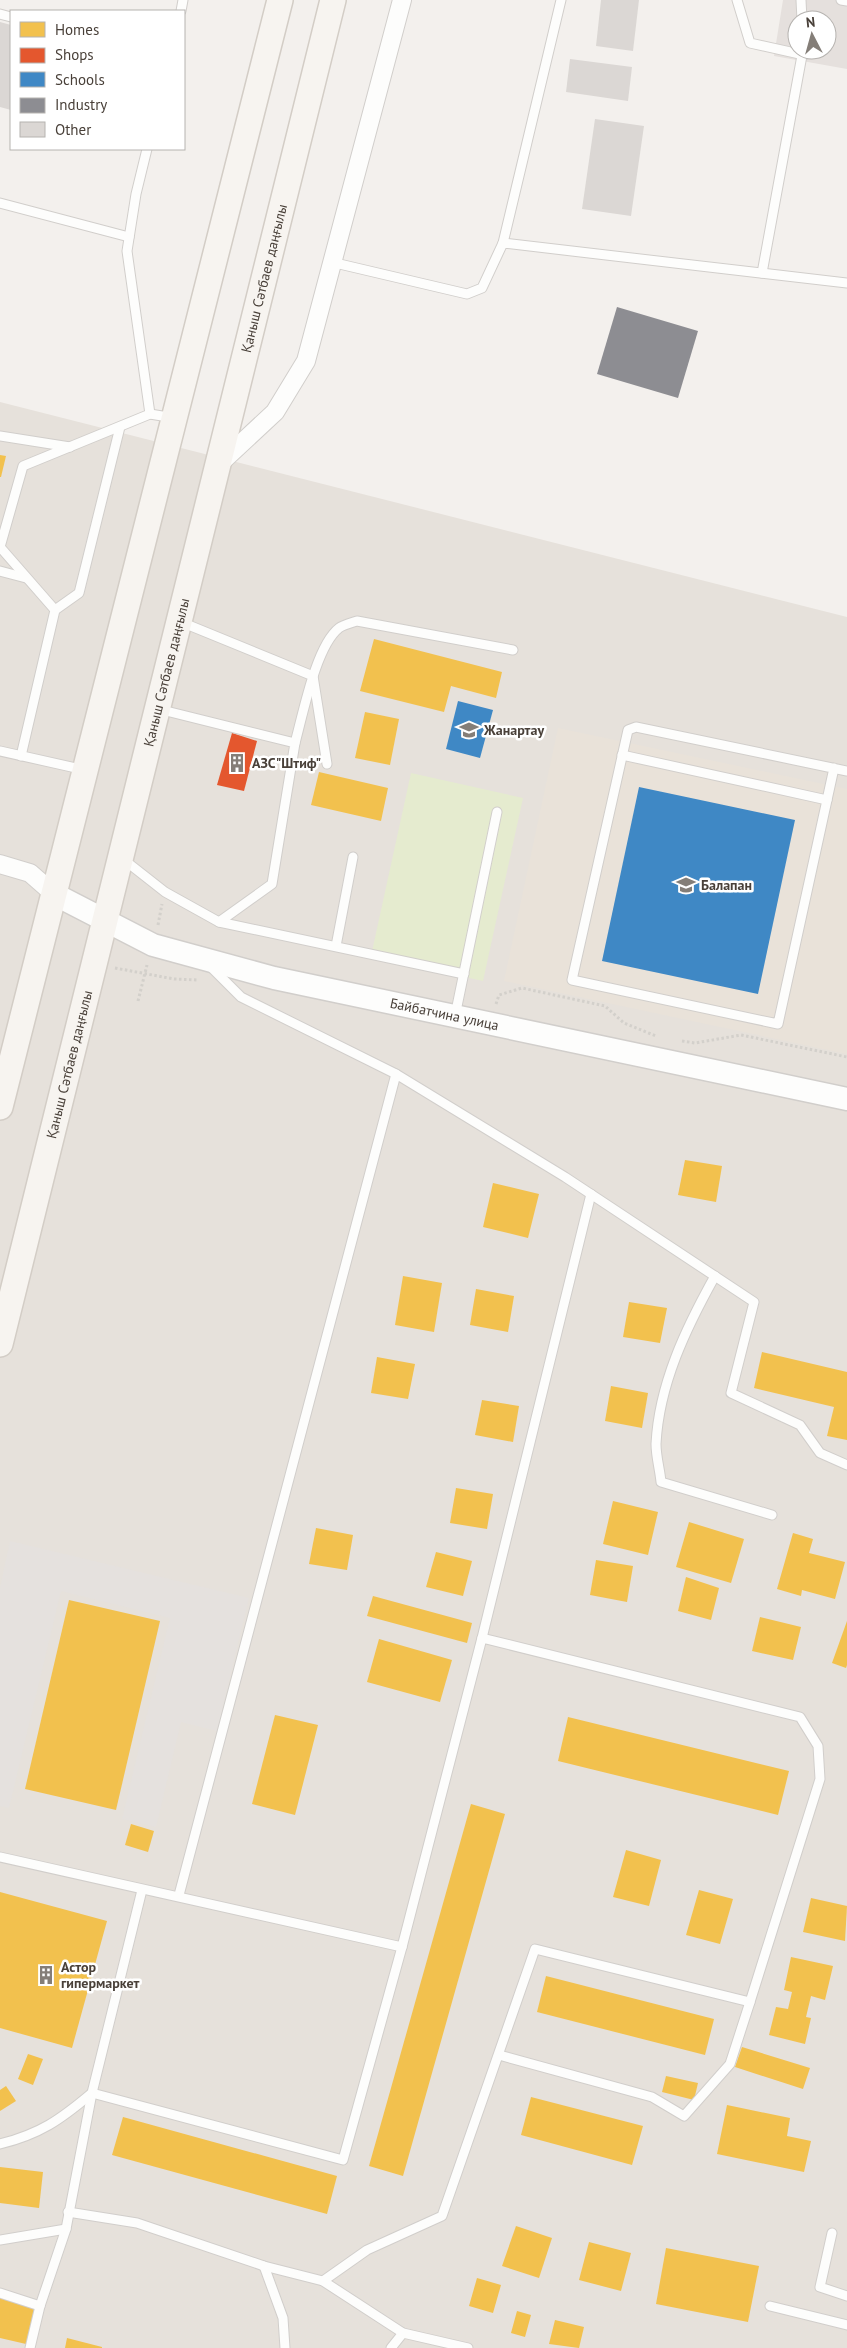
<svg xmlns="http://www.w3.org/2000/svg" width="847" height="2348" viewBox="0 0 847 2348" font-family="'PT Sans',sans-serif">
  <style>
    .residential { fill: #e6e1db }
    .industrial { fill: #e5e0dd; fill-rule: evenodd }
    .education { fill: #e9e2d9 }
    .green { fill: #e5ebcf }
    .parking { fill: #e5e1de }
    .homes { fill: #f2c14e }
    .shops { fill: #e4572e }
    .schools { fill: #3f88c5 }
    .industry { fill: #8d8d92 }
    .building { fill: #dbd7d4 }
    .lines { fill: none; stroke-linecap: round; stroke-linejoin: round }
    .service-casing { stroke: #d1cecb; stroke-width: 11 }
    .minor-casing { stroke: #d1cecb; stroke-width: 20 }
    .tertiary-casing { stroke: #d1cecb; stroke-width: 25 }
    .secondary-casing { stroke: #d3cdc6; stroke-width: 28 }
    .path { stroke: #d3d0cb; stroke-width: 3; stroke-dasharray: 2.5 2.5; stroke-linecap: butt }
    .service { stroke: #fdfdfc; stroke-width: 9 }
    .minor { stroke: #fdfdfc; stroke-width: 18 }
    .tertiary { stroke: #fdfdfc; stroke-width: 22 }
    .secondary { stroke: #f7f4f0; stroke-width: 25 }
    .labels { text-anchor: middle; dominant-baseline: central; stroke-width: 5; stroke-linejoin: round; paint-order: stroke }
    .street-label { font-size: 14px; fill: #494039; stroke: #fff }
    .poi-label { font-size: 14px; font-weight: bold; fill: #494039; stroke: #fff; text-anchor: start }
  </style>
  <rect width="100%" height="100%" fill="#f3f0ed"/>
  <path class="residential" d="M0,402L847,617V2348H0Z"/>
  <path class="industrial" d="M783,0H847V69L774,56ZM797,20H827V50H797Z"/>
  <path class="education" d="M558,728L847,789V1054L504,981Z"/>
  <path class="green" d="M411,773L523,798L483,981L371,956Z"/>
  <path class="parking" d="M10,1541L249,1598L217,1731L181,1722L156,1827L122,1819L170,1618L61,1591L9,1808L0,1806V1588Z"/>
  <g class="homes">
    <path d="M0,455L6,456L1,477H0Z"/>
    <path d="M374,639L502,672L496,698L451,686L444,712L360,691Z"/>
    <path d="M365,712L399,719L390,765L355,758Z"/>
    <path d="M319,772L388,788L381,821L311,805Z"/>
    <path d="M685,1160L722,1166L716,1202L678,1195Z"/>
    <path d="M493,1183L539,1194L528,1238L483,1227Z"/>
    <path d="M403,1276L442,1283L434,1332L395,1325Z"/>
    <path d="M476,1289L514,1296L508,1332L470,1325Z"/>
    <path d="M629,1302L667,1308L660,1343L623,1337Z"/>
    <path d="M762,1352L847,1372V1440L827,1436L834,1407L754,1388Z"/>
    <path d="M377,1357L415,1364L408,1399L371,1393Z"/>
    <path d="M611,1386L648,1393L642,1428L605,1421Z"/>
    <path d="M482,1400L519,1406L513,1442L475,1435Z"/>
    <path d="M456,1488L493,1494L487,1529L450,1523Z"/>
    <path d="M613,1501L658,1512L648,1555L603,1544Z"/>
    <path d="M689,1522L744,1539L731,1583L676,1567Z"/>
    <path d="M316,1528L353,1535L347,1570L309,1564Z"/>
    <path d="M793,1533L813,1539L809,1553L845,1562L835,1599L802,1590L801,1596L777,1589Z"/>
    <path d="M436,1552L472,1561L463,1596L426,1587Z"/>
    <path d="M596,1560L633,1566L627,1602L590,1595Z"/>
    <path d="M686,1577L719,1588L711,1620L678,1611Z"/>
    <path d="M373,1596L472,1623L467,1643L367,1616Z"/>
    <path d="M69,1600L160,1621L116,1810L25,1789Z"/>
    <path d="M760,1617L801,1627L793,1660L752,1651Z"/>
    <path d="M847,1621V1665L846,1668L832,1663Z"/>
    <path d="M379,1639L452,1660L440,1702L367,1682Z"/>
    <path d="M275,1715L318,1725L295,1815L252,1804Z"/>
    <path d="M568,1717L789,1771L778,1815L558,1761Z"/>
    <path d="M471,1804L505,1814L403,2176L369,2166Z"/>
    <path d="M131,1824L154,1831L148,1852L125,1845Z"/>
    <path d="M626,1850L661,1860L649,1906L613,1897Z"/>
    <path d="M699,1890L733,1899L720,1944L686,1935Z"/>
    <path d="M0,1892L107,1921L72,2048L0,2028Z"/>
    <path d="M811,1898L847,1906L845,1941L803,1932Z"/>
    <path d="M791,1957L833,1966L825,2000L811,1996L806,2017L811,2018L805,2044L769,2035L776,2007L788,2009L792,1992L784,1990Z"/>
    <path d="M546,1976L714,2019L705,2055L537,2012Z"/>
    <path d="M742,2047L810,2068L803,2089L735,2067Z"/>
    <path d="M28,2054L43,2059L33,2085L18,2079Z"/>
    <path d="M666,2076L698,2083L694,2100L662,2092Z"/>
    <path d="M6,2086L16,2101L0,2111V2090Z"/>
    <path d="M531,2097L643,2126L632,2165L521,2135Z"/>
    <path d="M727,2105L790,2118L787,2136L811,2141L804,2172L717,2154Z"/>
    <path d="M123,2117L337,2176L327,2214L112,2155Z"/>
    <path d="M0,2167L43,2172L39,2208L0,2203Z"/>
    <path d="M516,2226L552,2238L539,2278L502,2266Z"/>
    <path d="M589,2242L631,2253L621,2291L579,2280Z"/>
    <path d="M666,2248L759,2266L748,2322L656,2304Z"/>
    <path d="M477,2278L501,2285L493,2313L469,2306Z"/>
    <path d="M0,2298L40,2306L26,2344L0,2338Z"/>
    <path d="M517,2311L531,2315L525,2337L511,2333Z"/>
    <path d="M555,2320L584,2327L579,2348L549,2344Z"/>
    <path d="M67,2338L102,2347V2348H65Z"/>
  </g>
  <path class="shops" d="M232,733L257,741L244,791L217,785Z"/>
  <g class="schools">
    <path d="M458,701L493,710L480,758L446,749Z"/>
    <path d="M639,787L795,820L758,994L602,961Z"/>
  </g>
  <path class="industry" d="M617,307L698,331L678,398L597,374Z"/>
  <g class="building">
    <path d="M601,0H639L633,51L596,46Z"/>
    <path d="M0,22L11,25V110L0,107Z"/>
    <path d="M570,59L632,67L628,101L566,92Z"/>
    <path d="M595,119L644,126L631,216L582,209Z"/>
  </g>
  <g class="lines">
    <g class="service-casing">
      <g id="service">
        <path d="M737,0L750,43L804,55"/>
        <path d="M801,0L802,20"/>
        <path d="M841,0L847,1"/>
        <path d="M181,11L183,0"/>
        <path d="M0,14L11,17"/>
        <path d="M147,149L136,194L127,251L150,414"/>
        <path d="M0,203L129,237"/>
        <path d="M503,243L561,0"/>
        <path d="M331,262L467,294L482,288L503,243L847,283"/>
        <path d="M762,273L803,50"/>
        <path d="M0,436L70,447"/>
        <path d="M0,571L26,578"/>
        <path d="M55,610L79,593L120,427"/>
        <path d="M181,622L313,676L327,764"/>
        <path d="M158,709L295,743L272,884L219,922"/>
        <path d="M295,743C303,714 316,646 339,628C343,625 351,623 357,621L513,650"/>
        <path d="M0,751L85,770"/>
        <path d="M622,755L827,800"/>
        <path d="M21,756L55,610L0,547L23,466L150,414L174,418"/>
        <path d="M834,768L778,1024L572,980L628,730L636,727L847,771"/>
        <path d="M123,859L165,892L219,922L464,974"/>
        <path d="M336,946L353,857"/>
        <path d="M211,967L241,997L396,1074L565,1177L754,1302L731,1393L800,1425L820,1453L847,1465"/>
        <path d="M455,1016L497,812"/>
        <path d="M715,1276C686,1328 659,1384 656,1444C656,1457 660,1470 661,1482L772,1515"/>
        <path d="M482,1638L591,1194"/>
        <path d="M0,1857L402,1947L482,1638L800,1717L818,1746L820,1779L750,2002L535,1949L442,2216L367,2250L323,2281L264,2266L137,2223L68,2212"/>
        <path d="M179,1895L396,1074"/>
        <path d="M499,2055L652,2097L684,2116L730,2064L750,2002"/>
        <path d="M0,2144C40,2134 60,2120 92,2093L343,2160L402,1947"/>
        <path d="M832,2233L820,2287L847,2296"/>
        <path d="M0,2240L66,2229"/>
        <path d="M264,2266L283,2318L285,2348"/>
        <path d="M323,2281L403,2333L468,2348"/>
        <path d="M0,2293L40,2306"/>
        <path d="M770,2306L847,2325"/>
        <path d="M30,2348L40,2306L66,2229L92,2093L142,1890"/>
        <path d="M391,2348L403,2333"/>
      </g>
    </g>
    <g class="minor-casing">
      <g id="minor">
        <path d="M217,466L275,412L306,361L402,0"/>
        <path d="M0,864L30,873L54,894"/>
      </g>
    </g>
    <g class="tertiary-casing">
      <g id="tertiary">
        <path id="s1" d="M54,894L153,945L274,978L847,1099"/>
      </g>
    </g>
    <g class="secondary-casing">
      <g id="secondary">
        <path d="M0,1107L280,0"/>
        <path id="s2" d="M0,1344L333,0"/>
      </g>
    </g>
    <g class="path">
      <path d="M158,925L162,904"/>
      <path d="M115,968L174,979L198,980"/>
      <path d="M138,1001L147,965"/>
      <path d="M496,1004L499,995L522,988L605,1006L624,1023L656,1036"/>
      <path d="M682,1041L695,1043L741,1035L847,1057"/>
    </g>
    <use href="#service" class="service"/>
    <use href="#minor" class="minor"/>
    <use href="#tertiary" class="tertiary"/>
    <use href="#secondary" class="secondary"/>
  </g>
  <defs>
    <g id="school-bare" transform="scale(1.5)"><path d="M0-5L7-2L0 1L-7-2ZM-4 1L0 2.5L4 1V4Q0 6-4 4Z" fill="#847e78" stroke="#fff" stroke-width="2.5" paint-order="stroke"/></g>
    <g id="building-bare" transform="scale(1.5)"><path d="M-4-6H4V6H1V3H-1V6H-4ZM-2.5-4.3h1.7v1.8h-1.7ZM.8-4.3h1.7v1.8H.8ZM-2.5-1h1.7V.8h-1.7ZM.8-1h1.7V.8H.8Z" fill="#847e78" stroke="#fff" stroke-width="2.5" paint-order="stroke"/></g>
  </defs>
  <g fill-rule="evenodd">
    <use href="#school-bare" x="469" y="730"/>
    <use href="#building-bare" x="237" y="763"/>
    <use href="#school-bare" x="686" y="885"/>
    <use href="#building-bare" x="46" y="1975"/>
  </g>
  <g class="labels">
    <g class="street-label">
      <text stroke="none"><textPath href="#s2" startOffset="1098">Қаныш Сәтбаев даңғылы</textPath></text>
      <text stroke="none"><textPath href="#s2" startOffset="692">Қаныш Сәтбаев даңғылы</textPath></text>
      <text stroke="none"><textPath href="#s1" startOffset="411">Байбатчина улица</textPath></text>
      <text stroke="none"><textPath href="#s2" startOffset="288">Қаныш Сәтбаев даңғылы</textPath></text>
    </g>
    <g class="poi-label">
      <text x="484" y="730">Жанартау</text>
      <text x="252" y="763">АЗС"Штиф"</text>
      <text x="701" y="885">Балапан</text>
      <text x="61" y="1967">Астор<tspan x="61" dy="16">гипермаркет</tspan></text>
    </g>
  </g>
  <rect x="10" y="10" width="175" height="140" fill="#ffffff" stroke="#b6b3b0"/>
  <rect x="20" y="22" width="25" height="15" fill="#f2c14e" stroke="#b6b3b0"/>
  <text x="55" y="35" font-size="15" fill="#494039">Homes</text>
  <rect x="20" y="48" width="25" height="15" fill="#e4572e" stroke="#b6b3b0"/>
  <text x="55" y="60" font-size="15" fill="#494039">Shops</text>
  <rect x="20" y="72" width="25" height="15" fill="#3f88c5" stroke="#b6b3b0"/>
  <text x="55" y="85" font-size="15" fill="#494039">Schools</text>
  <rect x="20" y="98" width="25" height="15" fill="#8d8d92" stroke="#b6b3b0"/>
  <text x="55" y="110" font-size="15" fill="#494039">Industry</text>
  <rect x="20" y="122" width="25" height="15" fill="#dbd7d4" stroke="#b6b3b0"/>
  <text x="55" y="135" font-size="15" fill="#494039">Other</text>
  <g transform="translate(812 35) rotate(354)"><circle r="24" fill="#ffffff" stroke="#b6b3b0"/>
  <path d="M0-4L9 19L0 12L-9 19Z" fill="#847e78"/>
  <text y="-8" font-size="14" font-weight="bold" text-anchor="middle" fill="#494039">N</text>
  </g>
</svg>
